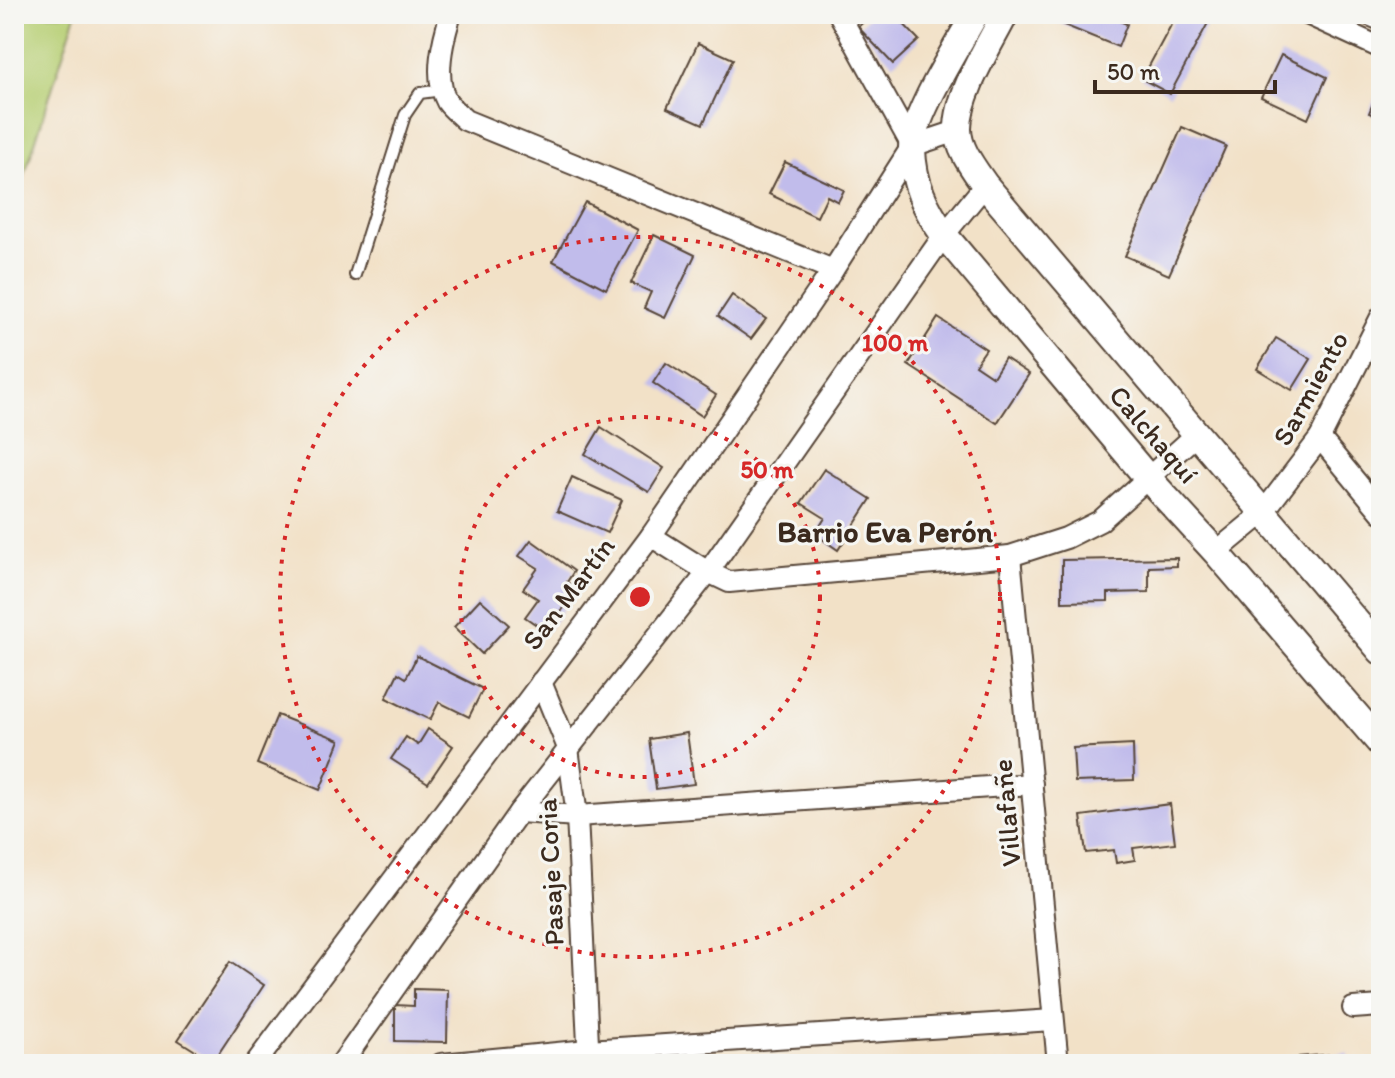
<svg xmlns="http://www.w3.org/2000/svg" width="1395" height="1078" viewBox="0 0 1395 1078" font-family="Itim,sans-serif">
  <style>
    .green { fill: #b7cf74; stroke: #797c49; stroke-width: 2 }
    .building { fill: #c1bceb }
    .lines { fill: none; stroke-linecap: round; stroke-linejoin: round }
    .service-casing { stroke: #564537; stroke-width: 14 }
    .minor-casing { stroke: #564537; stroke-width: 24 }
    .tertiary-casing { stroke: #564537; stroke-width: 30 }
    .service { stroke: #fff; stroke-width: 10 }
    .minor { stroke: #fff; stroke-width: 20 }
    .tertiary { stroke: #fff; stroke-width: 26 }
    .ring { fill: none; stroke: #d62828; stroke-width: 4; stroke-dasharray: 4 8 }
    .labels { text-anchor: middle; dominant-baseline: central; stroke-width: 6; stroke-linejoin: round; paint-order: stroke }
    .street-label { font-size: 28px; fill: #3b2a1e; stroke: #f6f6f2 }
    .neighbourhood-label { font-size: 30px; font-weight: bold; fill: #3b2a1e; stroke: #f6f6f2 }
    .centre { fill: #d62828; stroke: #f6f6f2; stroke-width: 4 }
    .ring-label { font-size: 24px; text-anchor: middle; font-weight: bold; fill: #d62828; stroke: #f6f6f2; stroke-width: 6; stroke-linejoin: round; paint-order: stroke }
  </style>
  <rect width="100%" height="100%" fill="#f6f6f2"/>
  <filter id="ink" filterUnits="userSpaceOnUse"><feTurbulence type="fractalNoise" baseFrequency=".0125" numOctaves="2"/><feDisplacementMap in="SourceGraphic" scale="16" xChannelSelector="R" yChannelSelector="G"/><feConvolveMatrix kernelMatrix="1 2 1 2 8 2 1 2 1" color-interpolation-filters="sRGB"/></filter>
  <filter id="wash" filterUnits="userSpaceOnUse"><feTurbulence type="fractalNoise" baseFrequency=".006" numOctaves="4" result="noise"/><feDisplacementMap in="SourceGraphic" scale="32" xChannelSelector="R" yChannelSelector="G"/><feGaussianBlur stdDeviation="1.8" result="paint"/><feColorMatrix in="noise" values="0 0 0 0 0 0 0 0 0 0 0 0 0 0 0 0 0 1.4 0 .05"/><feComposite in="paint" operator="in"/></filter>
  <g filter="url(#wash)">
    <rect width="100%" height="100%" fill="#f2e1c7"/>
    <path class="green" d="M14,14H76L14,208Z"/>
    <g id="blocks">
      <g class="building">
        <path d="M872,14H894L919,40L893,64L858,27Z"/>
        <path d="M1052,14H1102L1127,24L1118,47L1049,19Z"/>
        <path d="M1177,14H1191L1208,23L1170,94L1142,79Z"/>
        <path d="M698,43L733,59L703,124L667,108Z"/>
        <path d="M1281,55L1327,77L1308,119L1261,97Z"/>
        <path d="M1381,83V118L1369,113Z"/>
        <path d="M1182,127L1226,146L1169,275L1125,256Z"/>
        <path d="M785,162L844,190L838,202L827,196L817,217L769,194Z"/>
        <path d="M585,202L638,230L606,289L553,261Z"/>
        <path d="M654,235L695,255L665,318L644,308L651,292L631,283Z"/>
        <path d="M732,295L766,319L751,339L718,316Z"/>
        <path d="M938,318L986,349L975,365L993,377L1005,358L1029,374L997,423L908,365Z"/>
        <path d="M1276,338L1311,359L1292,390L1257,369Z"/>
        <path d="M666,363L716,395L702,416L653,383Z"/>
        <path d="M601,427L664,468L649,492L585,454Z"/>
        <path d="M824,469L871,499L838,550L815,534L825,518L801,503Z"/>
        <path d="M572,477L622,500L607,533L557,511Z"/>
        <path d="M531,540L574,571L567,582L577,589L547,632L525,617L538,599L523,589L538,568L519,556Z"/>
        <path d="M1177,558V566L1149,567V592L1108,593V601L1062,602V560Z"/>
        <path d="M480,599L509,625L482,654L454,627Z"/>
        <path d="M417,656L483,689L469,717L439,702L430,720L386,698L398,673L406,678Z"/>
        <path d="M277,715L340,740L320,790L257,764Z"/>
        <path d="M428,729L453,746L428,783L391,759L406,737L418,745Z"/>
        <path d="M687,733L694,784L656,789L649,739Z"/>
        <path d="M1133,745L1134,780L1075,782L1073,748Z"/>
        <path d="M1170,804L1175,843L1133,848L1135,860L1116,863L1114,850L1086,853L1081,816Z"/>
        <path d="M230,962L264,985L213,1062L178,1040Z"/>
        <path d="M414,989L448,990L447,1042L395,1041V1005L414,1006Z"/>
        <path d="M1348,1053L1349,1064H1300L1299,1057Z"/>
      </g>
    </g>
  </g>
  <g filter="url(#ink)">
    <use href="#blocks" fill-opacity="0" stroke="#564537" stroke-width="2"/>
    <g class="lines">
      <g class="service-casing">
        <path id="service" d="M355,275L405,115L420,93L442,90"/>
      </g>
      <g class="minor-casing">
        <g id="minor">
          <path d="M451,14C443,39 433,77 447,102C452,109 459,114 465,120L833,270"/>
          <path d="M839,14L912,146"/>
          <path d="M1307,14L1381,48"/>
          <path d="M1367,14L1381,20"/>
          <path d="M1320,438L1381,512"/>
          <path d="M651,536L708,572L729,582L1010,556L1066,538L1100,521L1197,434"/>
          <path d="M1216,552L1262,514L1320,438L1381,317"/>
          <path d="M1010,556L1058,1064"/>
          <path d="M541,682L568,748L577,816L589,1064"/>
          <path d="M519,812L577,816L1032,784"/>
          <path d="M1353,1008L1381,1006"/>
          <path d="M255,1064L651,536L833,270L912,146L957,131"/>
          <path d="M341,1064L519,812L708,572L944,235L985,185"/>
          <path d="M441,1064L588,1050L1053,1020"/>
        </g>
      </g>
      <g class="tertiary-casing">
        <g id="tertiary">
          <path d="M975,14C959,44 911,118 912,149C913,183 925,208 944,235L1147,477L1216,552L1381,744"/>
          <path d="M1005,14C989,46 958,93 958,129C958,149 974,169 985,185L1381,651"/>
        </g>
      </g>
      <use href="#service" class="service"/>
      <use href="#minor" class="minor"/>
      <use href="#tertiary" class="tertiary"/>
    </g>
  </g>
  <g class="ring">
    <circle cx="640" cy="597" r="180"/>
    <circle cx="640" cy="597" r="360"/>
  </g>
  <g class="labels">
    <g class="street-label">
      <text transform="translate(1310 388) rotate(-61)">Sarmiento</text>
      <text transform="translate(1154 434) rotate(49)">Calchaquí</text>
      <text transform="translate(568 593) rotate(-53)">San Martín</text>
      <text transform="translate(1006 813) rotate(-95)">Villafañe</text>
      <text transform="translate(550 872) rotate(-93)">Pasaje Coria</text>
    </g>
    <g class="neighbourhood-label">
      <text x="885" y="531">Barrio Eva Perón</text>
    </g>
  </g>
  <circle cx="640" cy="597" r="12" class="centre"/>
  <g class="ring-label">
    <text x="895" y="351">100 m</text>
    <text x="767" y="478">50 m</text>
  </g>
  <rect width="1395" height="1078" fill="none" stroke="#f6f6f2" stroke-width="48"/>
  <path d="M1095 80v12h180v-12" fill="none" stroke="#3b2a1e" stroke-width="4"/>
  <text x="1107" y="80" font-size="24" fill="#3b2a1e" stroke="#f6f6f2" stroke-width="6" paint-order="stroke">50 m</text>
</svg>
